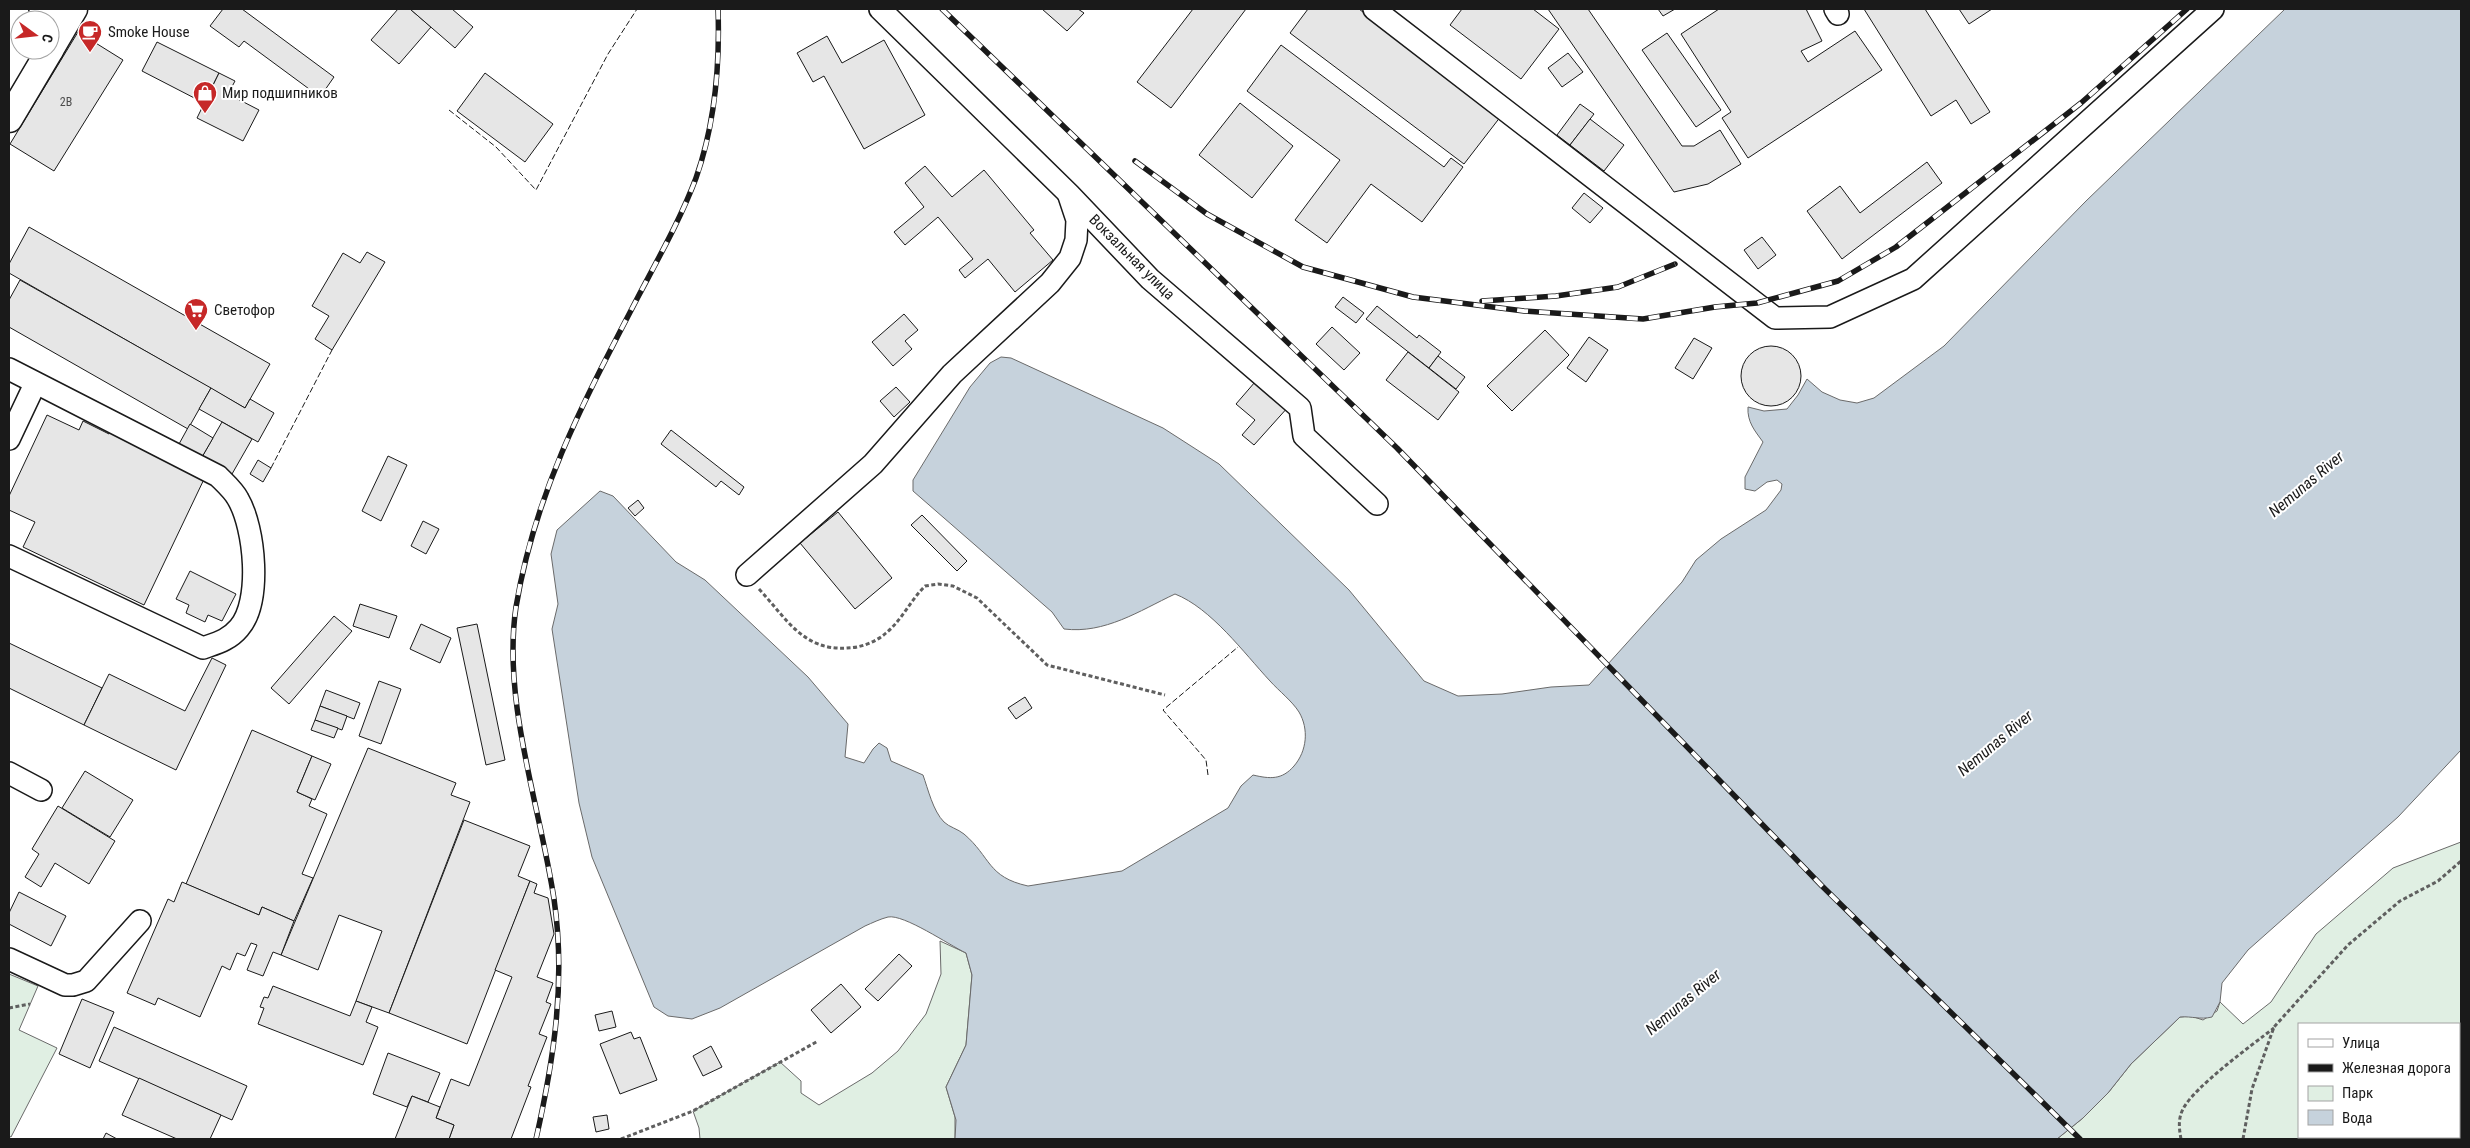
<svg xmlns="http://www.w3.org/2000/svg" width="2470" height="1148" viewBox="0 0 2470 1148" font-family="'Roboto Condensed',sans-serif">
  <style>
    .green { fill: #e0efe3; stroke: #6a6a6a; fill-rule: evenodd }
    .water { fill: #c6d2dc; stroke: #6a6a6a }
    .building { fill: #e6e6e6; stroke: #1a1a1a }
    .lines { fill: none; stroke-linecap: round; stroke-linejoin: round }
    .minor-casing { stroke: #1a1a1a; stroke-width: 24 }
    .major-casing { stroke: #1a1a1a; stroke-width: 29 }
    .path { stroke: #5f5f5f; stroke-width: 3; stroke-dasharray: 4 2.5; stroke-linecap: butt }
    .minor { stroke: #fff; stroke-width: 21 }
    .major { stroke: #fff; stroke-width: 26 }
    .rail-casing { stroke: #1a1a1a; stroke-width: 5.5 }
    .rail { stroke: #fff; stroke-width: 4; stroke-dasharray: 11; stroke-linecap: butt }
    .fence { stroke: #1a1a1a; stroke-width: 1; stroke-dasharray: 6 2.5; stroke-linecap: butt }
    .labels { text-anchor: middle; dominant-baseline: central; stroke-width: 4; stroke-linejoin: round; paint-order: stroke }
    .number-label { font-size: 12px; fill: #4d4d4d }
    .poi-label { font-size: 15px; fill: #1a1a1a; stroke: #fff; text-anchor: start }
    .street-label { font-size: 15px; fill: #1a1a1a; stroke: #fff }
    .water-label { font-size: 16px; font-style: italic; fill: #1a1a1a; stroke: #fff }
  </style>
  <rect width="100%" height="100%" fill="#fff"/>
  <g class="green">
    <path d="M2461,842V1139H2057L2083,1118L2108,1093L2131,1064L2180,1017L2191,1016L2203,1020L2217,1011L2220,1002L2243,1024L2271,1002L2316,934L2393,868ZM2299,1024H2459V1137H2299Z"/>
    <path d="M940,941L966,953L972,975L966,1045L946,1087L955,1117V1139H700L699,1128L693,1111L780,1062L801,1081V1093L819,1105L872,1073L898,1051L926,1014L941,974Z"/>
    <path d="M9,974L38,986L19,1030L57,1048L11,1137L9,1136Z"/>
  </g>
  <path class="water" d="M2285,9H2461V750L2398,817L2248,950L2222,983L2220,1002L2212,1017C2200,1020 2192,1016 2180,1017L2131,1064L2108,1093L2083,1118L2057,1139H955L956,1120L946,1087L966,1045L972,975L966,953C949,945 904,914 888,917C880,919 872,923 865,926L720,1008L692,1019L668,1016L654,1007L592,857L579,803L552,629L558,604L551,554L557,530L600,491L613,496L676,562L705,580L808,677L848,724L845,757L864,763L873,749L879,743L887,748L891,761L923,775C928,789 933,811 944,822C949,827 958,829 964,834C991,857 987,877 1028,886L1122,871L1228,808L1241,786L1253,775C1270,779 1282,780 1294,766C1307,751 1309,729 1299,712C1292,701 1279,691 1270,681C1244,653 1211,608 1175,594C1139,611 1105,634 1064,629L1052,612L913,491V480L970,387L990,363L1001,357L1011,358L1163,428L1219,464L1349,590L1424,681L1458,696L1502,694L1551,687L1589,685L1682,582L1696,560L1721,539L1766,510L1781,490L1782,484L1777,480L1767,482L1755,491L1745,489V477L1763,442C1755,431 1747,422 1748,407L1764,411L1787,409L1798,395L1807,379L1822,392L1840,400L1857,403L1874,398L1944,346L2086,201Z"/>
  <g class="building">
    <path d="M223,9H242L334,77L320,97L244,41L239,47L210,26Z"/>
    <path d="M398,9H410L431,27L399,64L371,40Z"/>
    <path d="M410,9H452L473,27L455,48Z"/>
    <path d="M1042,9H1078L1084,13L1067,31Z"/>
    <path d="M1193,9H1246L1171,108L1137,82Z"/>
    <path d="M1308,9H1359L1501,116L1464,164L1290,33Z"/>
    <path d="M1462,9H1533L1559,29L1521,79L1450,25Z"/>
    <path d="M1548,9H1588L1682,146H1694L1720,130L1741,164L1708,184L1674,192Z"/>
    <path d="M1658,9H1675L1663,16Z"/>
    <path d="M1719,9H1806L1822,41L1801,51L1808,62L1855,31L1882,70L1748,158L1722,118L1731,112L1681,34Z"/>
    <path d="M1864,9H1925L1990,112L1971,124L1956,100L1931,116Z"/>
    <path d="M1959,9H1992L1969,24Z"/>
    <path d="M78,32L123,60L54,171L10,144Z"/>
    <path d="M1667,33L1721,110L1696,127L1642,50Z"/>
    <path d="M827,36L842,63L884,40L925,115L864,149L824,76L813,82L797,53Z"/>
    <path d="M157,42L219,73L204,103L142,71Z"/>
    <path d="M1281,45L1444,167L1451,158L1463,167L1422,222L1371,184L1327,243L1295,220L1340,160L1247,91Z"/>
    <path d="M1568,53L1583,72L1562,87L1548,68Z"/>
    <path d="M219,73L235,81L228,94L259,110L243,141L197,118Z"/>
    <path d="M485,73L553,124L525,162L457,111Z"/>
    <path d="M1240,103L1293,146L1252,198L1199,155Z"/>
    <path d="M1580,104L1594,114L1570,145L1557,135Z"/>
    <path d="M1590,119L1624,145L1604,171L1570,145Z"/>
    <path d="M1927,162L1942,183L1842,259L1807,211L1840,186L1860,213Z"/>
    <path d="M925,166L952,197L984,170L1034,230L1030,233L1053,260L1015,292L988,259L965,278L959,270L973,259L938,217L905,245L894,232L924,207L905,183Z"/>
    <path d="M1584,193L1603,208L1590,223L1572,208Z"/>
    <path d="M29,227L270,364L245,408L9,273V264Z"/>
    <path d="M1762,237L1776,255L1758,269L1744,250Z"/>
    <path d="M367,252L385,262L332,350L315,339L329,316L312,306L343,253L360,263Z"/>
    <path d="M20,280L211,388L188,429L9,327V300Z"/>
    <path d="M1343,297L1364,313L1356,323L1335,307Z"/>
    <path d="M1377,306L1417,338L1419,335L1441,352L1429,368L1366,319Z"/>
    <path d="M904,314L918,330L905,341L912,349L893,366L872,342Z"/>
    <path d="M1332,327L1360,353L1344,370L1316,344Z"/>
    <path d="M1545,330L1569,355L1512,411L1487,386Z"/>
    <path d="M1589,337L1608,350L1586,382L1567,368Z"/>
    <path d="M1694,338L1712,348L1693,379L1675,368Z"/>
    <circle cx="1771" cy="376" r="30"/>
    <path d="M1408,352L1459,392L1438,420L1386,380Z"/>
    <path d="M1438,356L1465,377L1456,389L1429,368Z"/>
    <path d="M1255,382L1289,406L1254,445L1242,435L1255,420L1236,404Z"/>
    <path d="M896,387L910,402L894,417L880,401Z"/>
    <path d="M211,388L245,408L250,399L274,413L258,442L199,409Z"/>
    <path d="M47,415L79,430L83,421L109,434L111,430L206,475L144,605L23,547L35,522L9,510V496Z"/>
    <path d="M222,422L252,439L232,474L202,457Z"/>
    <path d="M190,424L213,438L202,457L179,444Z"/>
    <path d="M671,430L744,487L739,495L721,481L716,487L661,444Z"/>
    <path d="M388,456L407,465L381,521L362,511Z"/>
    <path d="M258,460L271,468L263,482L250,474Z"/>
    <path d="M638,500L644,508L635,516L628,508Z"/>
    <path d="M838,512L892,578L855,609L800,543Z"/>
    <path d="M922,515L967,561L957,571L911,525Z"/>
    <path d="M423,521L439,529L426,554L411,546Z"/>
    <path d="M190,571L236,594L222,621L208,615L205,622L186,613L189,605L176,599Z"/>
    <path d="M360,604L397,616L389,638L353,626Z"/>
    <path d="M334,616L352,631L289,704L271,688Z"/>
    <path d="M421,624L451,638L440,663L410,649Z"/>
    <path d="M477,624L505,760L486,765L457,628Z"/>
    <path d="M9,643L102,688L84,725L9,688Z"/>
    <path d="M212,658L226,665L176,770L84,725L109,674L185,711Z"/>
    <path d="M379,681L401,689L381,744L359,736Z"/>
    <path d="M326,690L360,703L354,719L320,706Z"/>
    <path d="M1025,697L1032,708L1016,719L1008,708Z"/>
    <path d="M320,706L347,716L342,730L315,720Z"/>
    <path d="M315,720L338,728L334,738L311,730Z"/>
    <path d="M252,730L312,756L297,792L312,799L309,806L327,814L302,874L313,878L294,921L262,907L259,915L186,884Z"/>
    <path d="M368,748L456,783L451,795L470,802L389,1013L356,1001L382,931L339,915L318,970L281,955Z"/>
    <path d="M312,756L331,764L315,800L297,792Z"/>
    <path d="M85,771L133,800L110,837L62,808Z"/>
    <path d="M58,806L115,841L89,884L55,863L41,887L25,877L39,854L32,849Z"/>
    <path d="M464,820L530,846L518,876L530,881L467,1044L389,1013Z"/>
    <path d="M530,881L537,884L534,893L548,898L554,934L537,977L553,983L546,1002L551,1004L539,1034L547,1037L528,1086L531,1087L511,1139H449L454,1125L436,1118L451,1079L469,1086L512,977L495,970Z"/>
    <path d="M182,882L259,915L262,907L294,921L281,955L273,952L263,976L247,970L257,945L251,943L245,956L237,953L230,970L222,966L200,1017L158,998L155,1005L127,993L168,899L174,902Z"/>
    <path d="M19,892L66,916L51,946L9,924V913Z"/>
    <path d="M899,954L912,966L878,1001L865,989Z"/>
    <path d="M841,984L861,1007L831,1033L811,1010Z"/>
    <path d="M273,986L350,1016L356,1001L372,1007L366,1022L378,1027L363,1065L258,1024L264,1008L260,1007L264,997L268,998Z"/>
    <path d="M82,999L114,1012L90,1068L59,1054Z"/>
    <path d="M612,1011L616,1027L599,1031L595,1015Z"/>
    <path d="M114,1027L247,1086L232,1120L99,1061Z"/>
    <path d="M631,1032L634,1039L640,1037L657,1080L620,1094L600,1044Z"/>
    <path d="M711,1046L722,1067L703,1076L693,1056Z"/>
    <path d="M388,1053L440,1073L428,1102L412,1096L407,1107L373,1094Z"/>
    <path d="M139,1078L221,1115L210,1139H177L122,1115Z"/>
    <path d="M412,1096L440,1107L436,1118L454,1125L449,1139H395Z"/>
    <path d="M607,1115L609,1129L596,1132L593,1117Z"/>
    <path d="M106,1133L117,1139H103Z"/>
  </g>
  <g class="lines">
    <g class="minor-casing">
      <g id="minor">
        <path d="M40,9L65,24"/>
        <path d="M880,9L1069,194L1150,279L1300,408L1304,436L1377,504"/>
        <path d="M1374,9L1775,318L1830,317L1913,279L2213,9"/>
        <path d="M1835,9L1838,14"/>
        <path d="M9,369L218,476C225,483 234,491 238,499C255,528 262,602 239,628C229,640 217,643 203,648L9,556"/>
        <path d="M9,439L35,384"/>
        <path d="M747,575L873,464L952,374L1050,283L1070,258L1076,240L1077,220L1069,196"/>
        <path d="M9,773L41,790"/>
        <path d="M9,959L65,985H73L86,981L140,921"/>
      </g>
    </g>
    <g class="major-casing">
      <g id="major">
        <path d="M50,50L74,9"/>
        <path d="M9,119L50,50"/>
      </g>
    </g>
    <g class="path">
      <path d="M759,589C786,618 803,651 847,648C860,648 876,642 886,633C902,620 910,601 925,586L938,584L953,586L977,598L1047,665L1165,695"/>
      <path d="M9,1008L30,1004"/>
      <path d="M621,1139L693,1111L818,1041"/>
      <path d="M2181,1139C2179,1128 2178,1119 2183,1109C2194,1087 2252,1045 2274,1028"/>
      <path d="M2243,1139L2252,1089L2274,1027L2348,945L2400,901L2438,881L2461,861"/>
    </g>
    <use href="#minor" class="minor"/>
    <use href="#major" class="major"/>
    <g class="rail-casing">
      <g id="rail">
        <path d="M942,9L1397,448L1822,886L2080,1139"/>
        <path d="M1135,161L1207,214L1303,267L1413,297L1524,311L1643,319L1715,307L1757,303L1838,281L1896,247L2081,103L2187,9"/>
        <path d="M1482,301L1556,296L1618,287L1675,264"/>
        <path d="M536,1139C554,1059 566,981 554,899C540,806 502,701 516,607C535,491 586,397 639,295C659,257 681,218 696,178C715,124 720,66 718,9"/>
      </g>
    </g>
    <use href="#rail" class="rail"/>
    <g class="fence">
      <path d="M449,110L496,147L536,190L608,54L637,9"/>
      <path d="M271,468L332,350"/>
      <path d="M1208,775L1206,760L1163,710L1238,647"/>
    </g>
  </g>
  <defs>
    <g id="cafe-pin" transform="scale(1.25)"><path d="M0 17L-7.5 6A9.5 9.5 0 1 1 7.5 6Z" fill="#c62828" stroke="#fff"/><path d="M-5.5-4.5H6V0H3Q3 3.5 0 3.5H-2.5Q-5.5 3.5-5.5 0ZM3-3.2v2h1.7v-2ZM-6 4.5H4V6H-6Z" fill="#fff"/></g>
    <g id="shop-pin" transform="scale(1.25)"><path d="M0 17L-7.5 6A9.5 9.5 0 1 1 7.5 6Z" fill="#c62828" stroke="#fff"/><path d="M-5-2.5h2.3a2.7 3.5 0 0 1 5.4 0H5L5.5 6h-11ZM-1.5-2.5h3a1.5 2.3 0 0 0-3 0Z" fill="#fff"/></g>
    <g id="supermarket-pin" transform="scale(1.25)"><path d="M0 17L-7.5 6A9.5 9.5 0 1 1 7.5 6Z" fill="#c62828" stroke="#fff"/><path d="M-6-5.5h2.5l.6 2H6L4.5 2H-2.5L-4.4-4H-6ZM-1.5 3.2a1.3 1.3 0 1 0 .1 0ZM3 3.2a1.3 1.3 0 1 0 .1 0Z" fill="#fff"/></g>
  </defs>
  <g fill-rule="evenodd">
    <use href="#cafe-pin" x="90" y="32"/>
    <use href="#shop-pin" x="205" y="93"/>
    <use href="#supermarket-pin" x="196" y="310"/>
  </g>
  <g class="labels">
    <g class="number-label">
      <text x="66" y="102">2В</text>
    </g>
    <g class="poi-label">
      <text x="108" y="32">Smoke House</text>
      <text x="222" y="93">Мир подшипников</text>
      <text x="214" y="310">Светофор</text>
    </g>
    <g class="street-label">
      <text transform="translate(1132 257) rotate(45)">Вокзальная улица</text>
    </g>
    <g class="water-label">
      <text transform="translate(2306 484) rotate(-40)">Nemunas River</text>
      <text transform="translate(1995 743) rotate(-40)">Nemunas River</text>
      <text transform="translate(1683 1002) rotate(-40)">Nemunas River</text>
    </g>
  </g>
  <rect width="2470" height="1148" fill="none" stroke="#1a1a1a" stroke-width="20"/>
  <rect x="2298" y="1023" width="162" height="115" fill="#ffffff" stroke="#a3a3a3"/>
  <rect x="2308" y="1039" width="25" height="8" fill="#ffffff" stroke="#a3a3a3"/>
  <text x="2342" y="1048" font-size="15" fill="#1a1a1a">Улица</text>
  <rect x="2308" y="1064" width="25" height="8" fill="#1a1a1a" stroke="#a3a3a3"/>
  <text x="2342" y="1073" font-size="15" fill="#1a1a1a">Железная дорога</text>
  <rect x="2308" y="1086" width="25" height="15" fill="#e0efe3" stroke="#a3a3a3"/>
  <text x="2342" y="1098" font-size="15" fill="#1a1a1a">Парк</text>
  <rect x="2308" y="1110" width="25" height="15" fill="#c6d2dc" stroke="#a3a3a3"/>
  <text x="2342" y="1123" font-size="15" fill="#1a1a1a">Вода</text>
  <g transform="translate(35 35) rotate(105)"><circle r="24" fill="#ffffff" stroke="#a3a3a3"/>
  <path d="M0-4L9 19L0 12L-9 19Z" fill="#c62828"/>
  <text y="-8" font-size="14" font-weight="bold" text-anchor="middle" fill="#1a1a1a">С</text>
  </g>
</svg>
